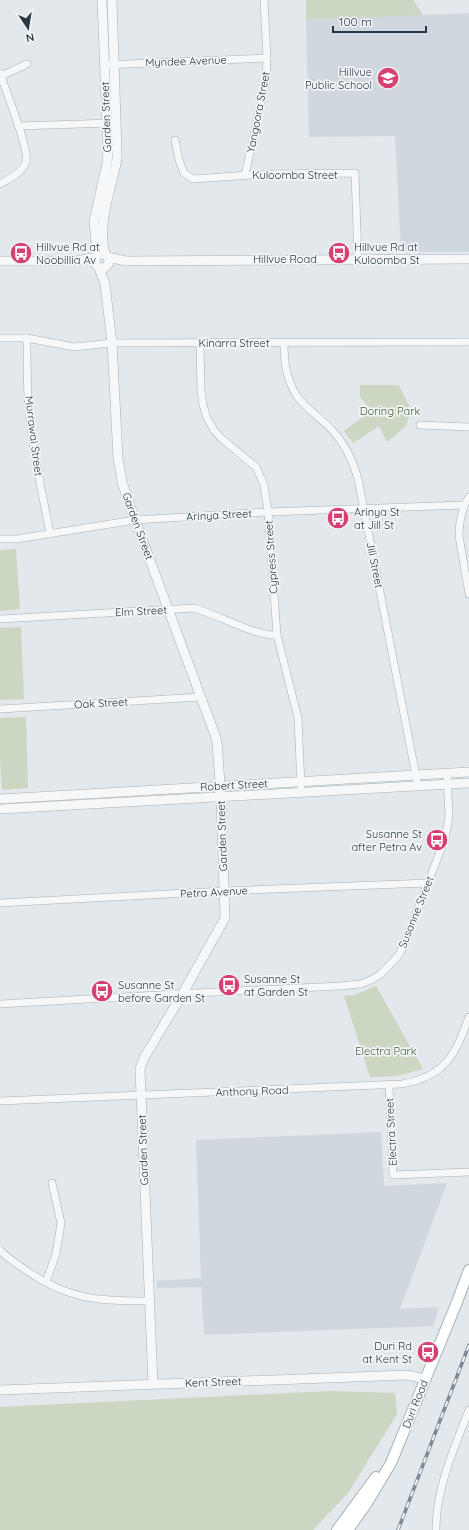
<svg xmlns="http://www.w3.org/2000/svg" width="469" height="1530" viewBox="0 0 469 1530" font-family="Quicksand,sans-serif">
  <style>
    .built { fill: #d0d7de }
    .green { fill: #cbd6c3 }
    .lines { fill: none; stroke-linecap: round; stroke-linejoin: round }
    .minor-casing { stroke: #a7b0b6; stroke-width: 8 }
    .tertiary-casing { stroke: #a7b0b6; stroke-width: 10 }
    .secondary-casing { stroke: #a7b0b6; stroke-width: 12 }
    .minor { stroke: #f5f7f9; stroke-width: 7 }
    .tertiary { stroke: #f5f7f9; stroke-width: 9 }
    .secondary { stroke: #fff; stroke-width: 10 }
    .rail-casing { stroke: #7b8a96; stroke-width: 3.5 }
    .rail { stroke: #f2f6f8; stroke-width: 2; stroke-dasharray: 6; stroke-linecap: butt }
    .labels { text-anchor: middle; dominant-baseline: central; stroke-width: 3.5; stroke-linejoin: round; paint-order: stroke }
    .street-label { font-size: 11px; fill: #293845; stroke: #f2f6f8 }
    .poi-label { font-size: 11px; fill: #293845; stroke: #f2f6f8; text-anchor: start }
    .park-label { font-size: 11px; fill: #456135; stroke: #f2f6f8 }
  </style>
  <rect width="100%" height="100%" fill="#e2e8eb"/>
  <g class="built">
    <path d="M469,13V252H401L395,136L309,137L306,20Z"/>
    <path d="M381,1132L384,1186L447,1183L400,1309L439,1307L433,1326L204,1335L201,1287L157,1288V1281L201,1278L196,1140Z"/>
  </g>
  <g class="green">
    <path d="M306,0H413L423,15L306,20Z"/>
    <path d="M360,385H399L413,414L408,419L407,425L387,442L379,426L353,443L344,431L372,410L360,397Z"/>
    <path d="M16,549L20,609L0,611V550Z"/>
    <path d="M21,627L24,699L0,700V628Z"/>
    <path d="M26,717L28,788L2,790L0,757V718Z"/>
    <path d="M376,986L423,1069L396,1076L370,1077L344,996L354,995Z"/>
    <path d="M330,1391L395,1393L397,1414L348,1493L313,1530H0V1407Z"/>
  </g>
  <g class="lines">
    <g class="minor-casing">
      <g id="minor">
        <path d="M104,65L267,58"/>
        <path d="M0,73L1,76L27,64"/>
        <path d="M18,126L112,123"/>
        <path d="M175,140L179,160L184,173L193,179L265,174L355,173L358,259"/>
        <path d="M245,175L266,81L267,58L264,0"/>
        <path d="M0,184C9,179 22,173 26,162C30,151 6,91 1,76"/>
        <path d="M0,338H27L74,347L112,343L469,342"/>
        <path d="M27,338C27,357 27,377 28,396C31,443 41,488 50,533"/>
        <path d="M284,342C284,362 286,379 297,396C306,409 321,418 332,430C345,444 353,461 358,479L418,786"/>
        <path d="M200,343L201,390L203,405L207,418L214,430L221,438L256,467L264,485L268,512L277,635L298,718L301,786"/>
        <path d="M420,425L469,427"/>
        <path d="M469,497C462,508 459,523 459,536L469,594"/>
        <path d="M0,539H17L135,520L268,512L464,505"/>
        <path d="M0,619L194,608C216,614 257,637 277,635"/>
        <path d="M0,709L201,697"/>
        <path d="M0,903L224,891L428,883"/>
        <path d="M0,1004L176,994L340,986L361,984L373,979L381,974L398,956L403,947L445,839L449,817L447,773"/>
        <path d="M389,1086L393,1175L469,1172"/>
        <path d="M0,1101L402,1084C446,1076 455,1055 469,1017"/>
        <path d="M0,1250C7,1258 16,1263 24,1269C68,1300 98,1301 149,1301"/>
        <path d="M46,1282L56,1254L61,1223L52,1183"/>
        <path d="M436,1530C436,1488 454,1449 469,1410"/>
      </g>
    </g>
    <g class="tertiary-casing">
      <g id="tertiary">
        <circle cx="102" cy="261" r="7"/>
        <path d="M105,254C97,223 111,190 117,159V151L112,0"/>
        <path d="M97,255L94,221L107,163L108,151L102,0"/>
        <path d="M108,257L126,261L469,259"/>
        <path d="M0,261H77L96,257"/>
        <path d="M99,268L105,284L112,343L118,458L122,482L135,520L215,735L217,742L221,797L225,918L183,993L144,1058L140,1069L153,1384"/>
        <path d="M0,799L469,772"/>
        <path d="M0,809L469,783"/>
        <path d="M0,1390L407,1375L425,1379"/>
      </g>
    </g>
    <g class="secondary-casing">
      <g id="secondary">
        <path d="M337,1530L376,1477"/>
        <path d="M348,1530L367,1503L391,1463L457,1302L469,1270"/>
      </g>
    </g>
    <use href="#minor" class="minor"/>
    <use href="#tertiary" class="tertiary"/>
    <use href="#secondary" class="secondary"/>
    <g class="rail-casing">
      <path id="rail" d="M398,1530L469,1345"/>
    </g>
    <use href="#rail" class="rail"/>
  </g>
  <defs>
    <g id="school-disc" transform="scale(1.15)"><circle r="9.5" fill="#d74172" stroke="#f2f6f8"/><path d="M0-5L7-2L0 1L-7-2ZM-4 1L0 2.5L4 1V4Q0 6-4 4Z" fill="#fff"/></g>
    <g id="bus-disc" transform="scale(1.15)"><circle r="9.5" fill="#d74172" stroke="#f2f6f8"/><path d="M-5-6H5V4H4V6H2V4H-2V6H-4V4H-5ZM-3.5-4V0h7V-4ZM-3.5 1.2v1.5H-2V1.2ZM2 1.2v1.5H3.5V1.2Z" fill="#fff"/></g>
  </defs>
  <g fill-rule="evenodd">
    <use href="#school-disc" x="388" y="78"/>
    <use href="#bus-disc" x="21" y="253"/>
    <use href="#bus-disc" x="339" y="253"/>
    <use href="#bus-disc" x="338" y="518"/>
    <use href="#bus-disc" x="437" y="840"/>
    <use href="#bus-disc" x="229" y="985"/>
    <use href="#bus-disc" x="102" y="991"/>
    <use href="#bus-disc" x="428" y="1352"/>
  </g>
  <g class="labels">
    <g class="street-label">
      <text transform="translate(186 61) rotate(-2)">Myndee Avenue</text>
      <text transform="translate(258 112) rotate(-79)">Yangoora Street</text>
      <text transform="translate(106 117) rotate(-92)">Garden Street</text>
      <text x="295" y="175">Kuloomba Street</text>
      <text x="285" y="259">Hillvue Road</text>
      <text x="234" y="343">Kinarra Street</text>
      <text transform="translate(34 436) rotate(83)">Murrawai Street</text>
      <text transform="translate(219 515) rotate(-3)">Arinya Street</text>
      <text transform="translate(138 526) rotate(70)">Garden Street</text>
      <text transform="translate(271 557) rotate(-94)">Cypress Street</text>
      <text transform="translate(375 565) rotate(79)">Jill Street</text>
      <text transform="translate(141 611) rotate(-3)">Elm Street</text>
      <text transform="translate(101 703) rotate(-3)">Oak Street</text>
      <text transform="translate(234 785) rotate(-3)">Robert Street</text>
      <text transform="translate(222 836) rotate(-92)">Garden Street</text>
      <text transform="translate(214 892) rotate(-3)">Petra Avenue</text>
      <text transform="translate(416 912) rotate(-68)">Susanne Street</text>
      <text transform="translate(252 1091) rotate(-2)">Anthony Road</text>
      <text transform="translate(391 1132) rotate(-93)">Electra Street</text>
      <text transform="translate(143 1150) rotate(-92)">Garden Street</text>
      <text transform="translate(213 1382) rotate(-2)">Kent Street</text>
      <text transform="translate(415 1404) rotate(-68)">Duri Road</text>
    </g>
    <g class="poi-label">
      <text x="372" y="72" text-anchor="end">Hillvue<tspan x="372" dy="13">Public School</tspan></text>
      <text x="36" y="247">Hillvue Rd at<tspan x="36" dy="13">Noobillia Av</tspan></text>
      <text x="354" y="247">Hillvue Rd at<tspan x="354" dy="13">Kuloomba St</tspan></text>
      <text x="354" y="512">Arinya St<tspan x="354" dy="13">at Jill St</tspan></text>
      <text x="422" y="834" text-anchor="end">Susanne St<tspan x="422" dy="13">after Petra Av</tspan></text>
      <text x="244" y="979">Susanne St<tspan x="244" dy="13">at Garden St</tspan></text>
      <text x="118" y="985">Susanne St<tspan x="118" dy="13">before Garden St</tspan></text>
      <text x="412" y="1346" text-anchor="end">Duri Rd<tspan x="412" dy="13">at Kent St</tspan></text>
    </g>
    <g class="park-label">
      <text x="390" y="411">Doring Park</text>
      <text x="386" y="1051">Electra Park</text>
    </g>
  </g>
  <g transform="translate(28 28) rotate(168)" stroke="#f2f6f8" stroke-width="3" paint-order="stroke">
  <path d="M0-3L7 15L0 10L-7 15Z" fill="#293845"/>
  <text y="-6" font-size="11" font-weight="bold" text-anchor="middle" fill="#293845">N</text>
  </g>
  <path d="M333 26v6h93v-6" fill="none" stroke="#293845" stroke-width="2"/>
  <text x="339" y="26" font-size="12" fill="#293845" stroke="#f2f6f8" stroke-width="3" paint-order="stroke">100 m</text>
</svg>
